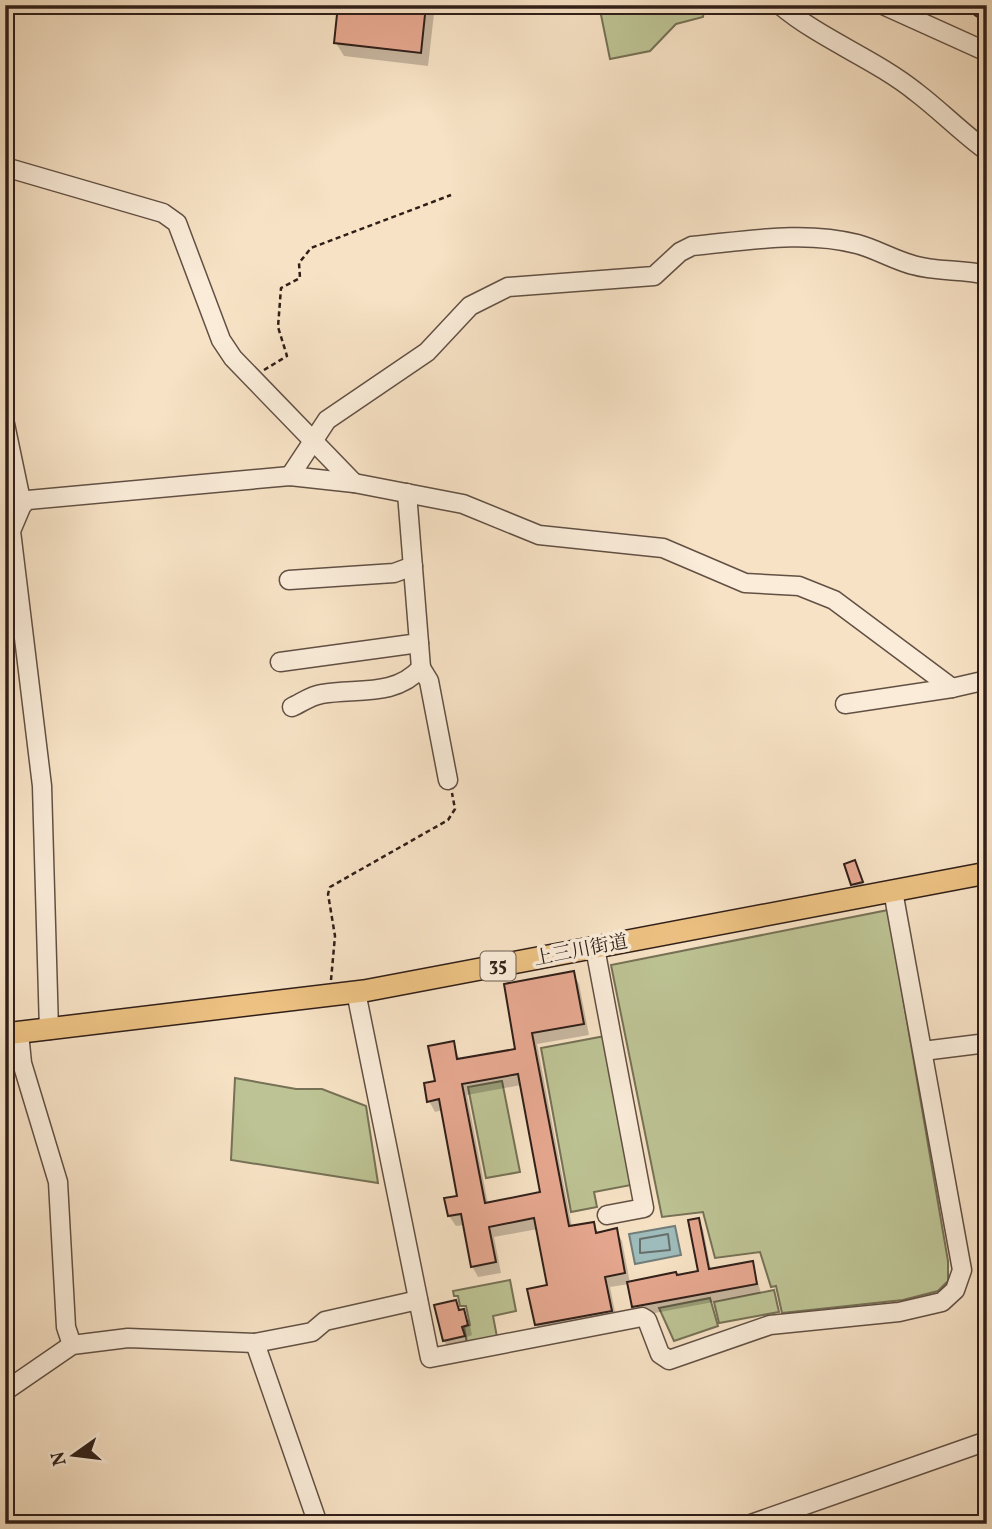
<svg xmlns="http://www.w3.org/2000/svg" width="992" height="1529" viewBox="0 0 992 1529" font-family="Vollkorn,'Noto Serif JP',serif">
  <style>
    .green { fill: #bdc394; stroke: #767156; stroke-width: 2 }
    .water { fill: #9ebcbb; stroke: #727d7a; stroke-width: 2 }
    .shadow { fill: #0003; fill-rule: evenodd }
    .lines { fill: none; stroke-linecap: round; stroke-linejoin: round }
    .shore { stroke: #676e6a; stroke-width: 2 }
    .building { fill: #e6a890; stroke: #301f19; stroke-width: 2; fill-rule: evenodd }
    .minor-casing { stroke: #625044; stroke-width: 21 }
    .major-casing { stroke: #301f19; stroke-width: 24 }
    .highway-casing { stroke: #301f19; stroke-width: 28 }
    .path { stroke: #301f19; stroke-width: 2.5; stroke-dasharray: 5 3.5; stroke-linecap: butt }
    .minor { stroke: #faecd9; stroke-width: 18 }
    .major { stroke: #ecc182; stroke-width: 21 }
    .highway { stroke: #ecc182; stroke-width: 24 }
    .labels { text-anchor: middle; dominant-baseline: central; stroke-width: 7; stroke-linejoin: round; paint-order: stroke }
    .shield { fill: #faecd9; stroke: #6d5c53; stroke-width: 2 }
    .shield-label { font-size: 18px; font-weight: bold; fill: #301f19 }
    .street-label { font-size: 19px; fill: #301f19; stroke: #faecd9 }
  </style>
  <rect width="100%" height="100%" fill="#f7e2c5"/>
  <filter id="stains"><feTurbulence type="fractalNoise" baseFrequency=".00286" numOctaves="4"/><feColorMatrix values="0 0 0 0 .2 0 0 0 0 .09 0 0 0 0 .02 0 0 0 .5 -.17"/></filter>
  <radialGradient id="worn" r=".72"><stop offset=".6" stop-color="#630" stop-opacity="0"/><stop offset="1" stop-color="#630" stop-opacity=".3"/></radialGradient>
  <g class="green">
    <path d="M599,5H705L703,17L676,24L650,51L610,59Z"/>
    <path d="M888,910L948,1261V1281L938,1291L903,1300L782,1313L776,1286L771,1287L760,1252L715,1258L703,1212L662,1217L611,965Z"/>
    <path d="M605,1036L631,1185L594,1192L597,1207L571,1212L541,1048Z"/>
    <path d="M235,1078L296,1089H322L366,1106L378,1183L231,1160Z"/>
    <path d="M502,1081L520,1172L486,1178L468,1087Z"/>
    <path d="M510,1280L516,1311L493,1316L497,1337L467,1343L464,1327L470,1325L466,1306H460L458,1296H454L453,1291Z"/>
    <path d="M774,1290L779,1312L719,1323L714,1302Z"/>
    <path d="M710,1298L718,1326L674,1341L659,1308Z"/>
  </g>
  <path class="water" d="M675,1226L681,1255L635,1264L629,1234Z"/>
  <g class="shadow">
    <path d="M331,5H435L428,66L344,56L336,43L339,14Z"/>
    <path d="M855,862L865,888L856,891L846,865Z"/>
    <path d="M573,973L579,984L589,1035L537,1044L572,1227L593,1223L599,1234L616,1230L622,1241L630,1283L700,1273L698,1220L703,1229L711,1270L752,1263L761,1293L639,1316L629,1284L610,1287L617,1322L543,1336L537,1325L529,1291L549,1287L538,1229L494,1237L501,1273L478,1277L472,1266L464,1225L456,1226L449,1216L459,1197L443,1110L435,1112L429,1101L453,1043L460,1060L517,1050ZM521,1085L542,1194L488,1204L467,1095Z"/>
    <path d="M455,1302L469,1321L472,1335L467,1337L469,1346L450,1350L444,1341Z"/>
  </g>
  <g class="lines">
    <path class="shore" d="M668,1234L670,1250L640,1253V1239Z"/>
  </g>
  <g class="building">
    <path d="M338,5H426L421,53L334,43Z"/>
    <path d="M855,860L863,882L851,885L844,864Z"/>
    <path d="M574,971L584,1024L532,1033L569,1226L594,1222L596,1233L617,1228L625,1273L605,1277L612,1311L535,1325L527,1289L547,1285L534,1218L489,1227L496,1262L471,1267L461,1214L448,1216L444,1198L457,1196L439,1099L427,1102L424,1083L435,1081L428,1046L454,1041L457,1059L515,1049L504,984ZM518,1074L540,1192L485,1203L462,1084Z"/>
    <path d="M699,1218L709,1269L753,1261L757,1284L632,1307L627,1282L676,1272L677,1275L698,1271L688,1220Z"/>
    <path d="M456,1300L459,1310L464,1309L468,1325L462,1327L465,1336L443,1341L434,1305Z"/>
  </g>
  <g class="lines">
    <g class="minor-casing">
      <g id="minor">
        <path d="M780,5C822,40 875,59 916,92C941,111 962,133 987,151"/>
        <path d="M883,5L987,52"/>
        <path d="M5,167L163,213L177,223L221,340L233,358L354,483"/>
        <path d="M5,424L22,505"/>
        <path d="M290,476L327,420L427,352L470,306L508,287L654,276L680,252L692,246C746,241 804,230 857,244C876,249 894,260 913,265C936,272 962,269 987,275"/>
        <path d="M289,580L394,573L413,566"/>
        <path d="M280,662L419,643L407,493"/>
        <path d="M421,668L429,681L448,780"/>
        <path d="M845,704L952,688"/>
        <path d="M292,707C301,703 312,695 322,694C357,688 395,697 421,668L419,643"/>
        <path d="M595,948L644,1208L607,1215"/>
        <path d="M356,992L430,1358L642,1317L647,1320L660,1354L669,1360L770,1325L899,1312L942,1302L955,1290L962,1270L893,891"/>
        <path d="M49,1030L42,786L11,531L22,505L28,500L290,476L354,483L463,504L539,535L663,548L745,583L799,586L834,600L952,688L987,680"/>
        <path d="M19,1033L22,1063L58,1182L66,1327L72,1345"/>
        <path d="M923,1051L987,1043"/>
        <path d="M255,1343L318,1524"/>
        <path d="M5,1391L72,1345L128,1338L255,1343L312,1332L325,1321L418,1300"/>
        <path d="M751,1524L987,1441"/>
      </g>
    </g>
    <g class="major-casing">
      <path id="major" d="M5,1034L364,991L987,873"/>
    </g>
    <g class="highway-casing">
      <path id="highway" d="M983,5L987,7"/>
    </g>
    <g class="path">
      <path d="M264,370L287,356L278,327L281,288L300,278L299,263L311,248L451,195"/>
      <path d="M331,980L335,936L328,894L330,887L448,820L455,809L452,793"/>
    </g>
    <use href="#minor" class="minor"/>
    <use href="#major" class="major"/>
    <use href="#highway" class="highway"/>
  </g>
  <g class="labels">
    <rect class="shield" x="480.5" y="951.5" width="35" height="29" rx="5"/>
    <g class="shield-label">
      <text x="498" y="966">35</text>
    </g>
    <g class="street-label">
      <text transform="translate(581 951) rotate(-11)">上三川街道</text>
    </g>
  </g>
  <rect width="992" height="1529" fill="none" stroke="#f7e2c5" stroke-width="28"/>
  <rect x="7" y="7" width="978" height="1515" fill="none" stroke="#301f19" stroke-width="3.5"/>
  <rect x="14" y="14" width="964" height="1501" fill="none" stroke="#301f19" stroke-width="2"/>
  <g transform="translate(74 1455) rotate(256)" stroke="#faecd9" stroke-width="5" paint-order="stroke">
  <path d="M0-5L12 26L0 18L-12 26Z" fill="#301f19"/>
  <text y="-10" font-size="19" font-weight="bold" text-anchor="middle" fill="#301f19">N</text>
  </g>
  <rect width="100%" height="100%" filter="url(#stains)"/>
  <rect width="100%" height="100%" fill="url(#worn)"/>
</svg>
